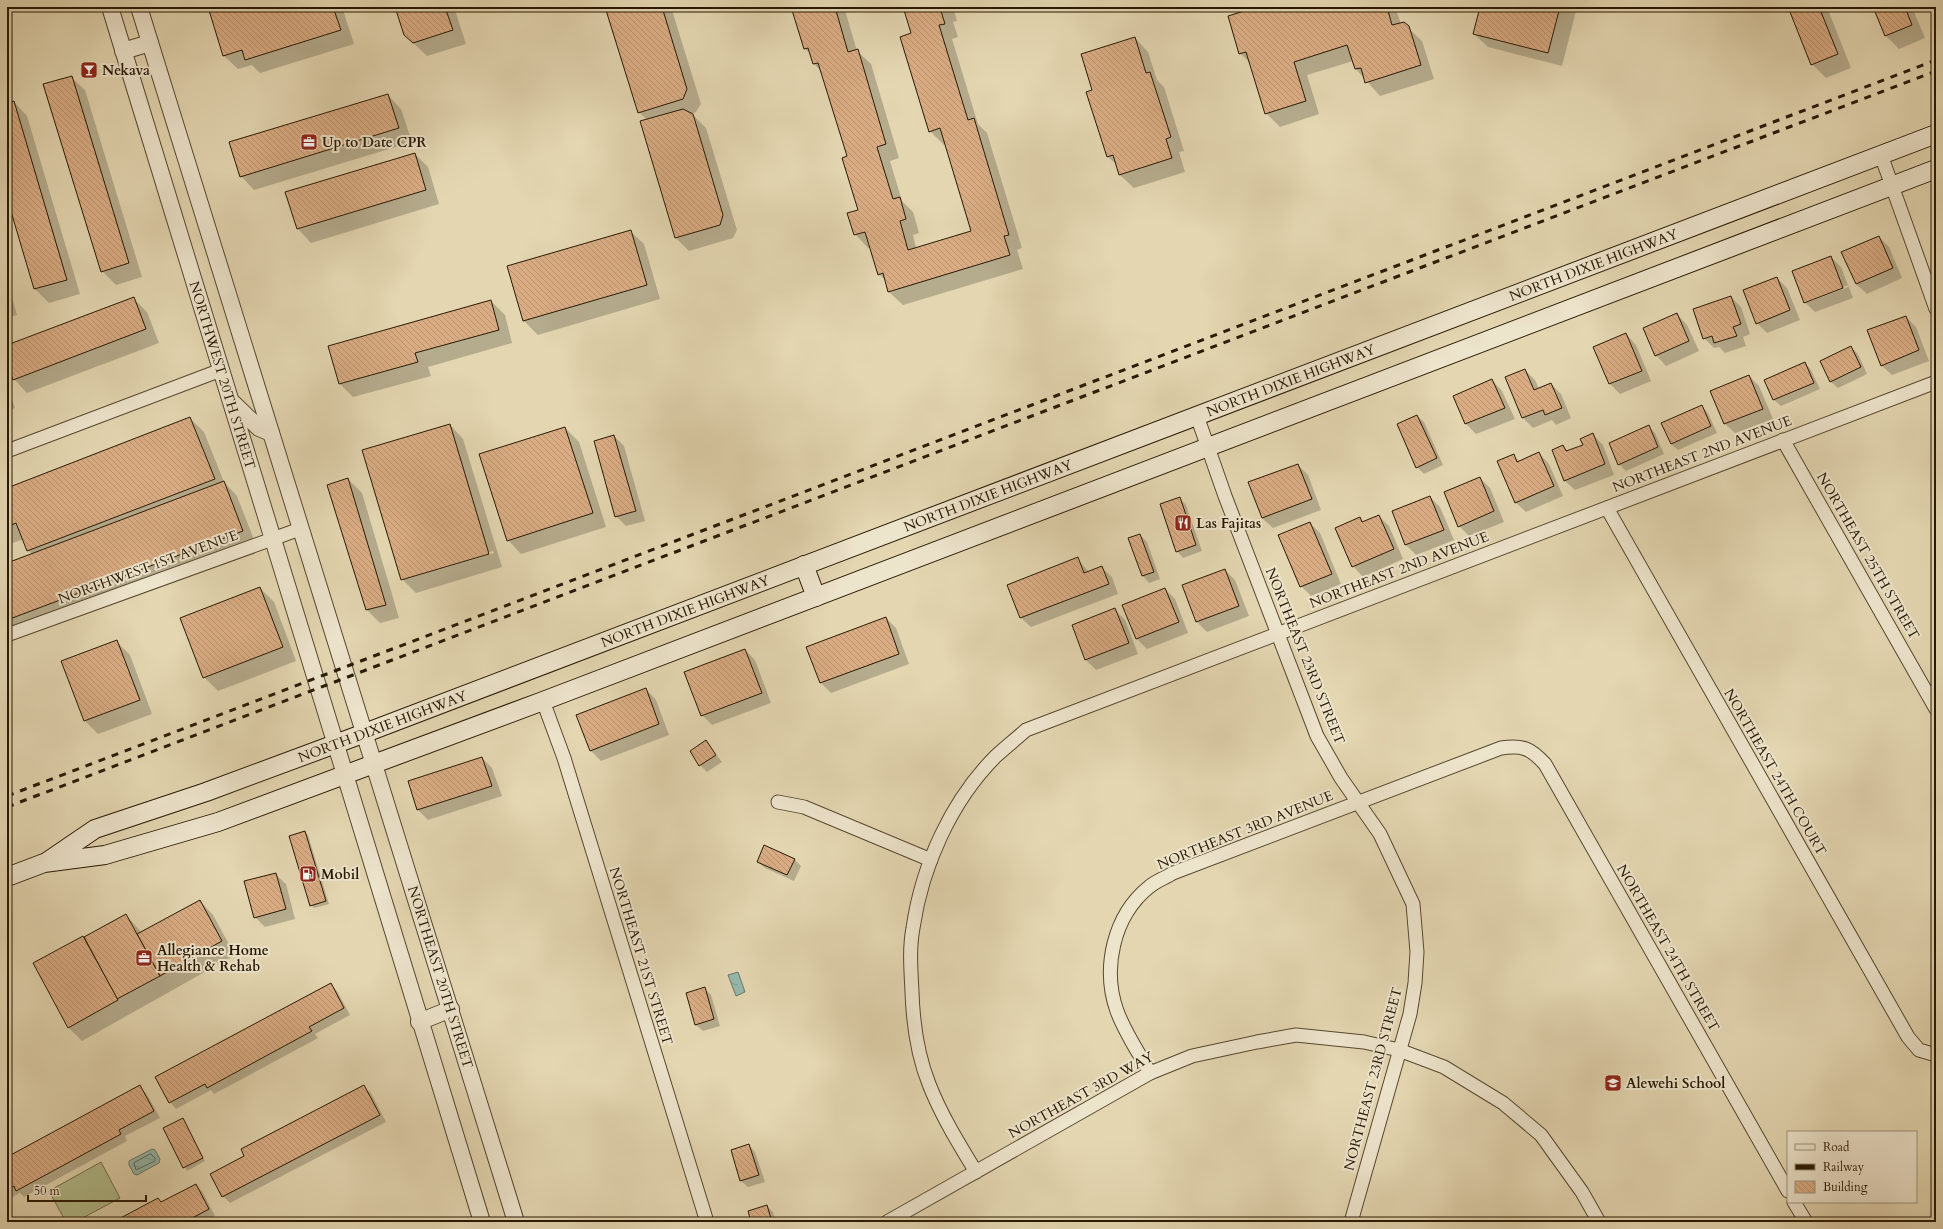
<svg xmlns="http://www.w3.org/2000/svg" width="1943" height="1229" viewBox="0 0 1943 1229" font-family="Cardo,serif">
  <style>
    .garden { fill: #b3be8d; stroke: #6e6c48 }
    .water { fill: url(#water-ripples); stroke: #697968 }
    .shadow { fill: #0003; fill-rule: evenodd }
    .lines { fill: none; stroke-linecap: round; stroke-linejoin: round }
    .shore { stroke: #5e6958; stroke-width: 1 }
    .building { fill: url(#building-back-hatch); stroke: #281903 }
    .minor-casing { stroke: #57482e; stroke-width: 15 }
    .tertiary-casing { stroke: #57482e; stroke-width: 18 }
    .secondary-casing { stroke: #281903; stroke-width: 20 }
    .minor { stroke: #ede4cc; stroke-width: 13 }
    .tertiary { stroke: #ede4cc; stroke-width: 16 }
    .secondary { stroke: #ede4cc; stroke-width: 18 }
    .rail { stroke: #281903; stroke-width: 3; stroke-dasharray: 7 7; stroke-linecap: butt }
    .labels { text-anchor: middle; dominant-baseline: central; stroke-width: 4; stroke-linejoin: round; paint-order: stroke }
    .poi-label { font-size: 14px; font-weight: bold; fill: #281903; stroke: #ede4cc; text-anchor: start }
    .street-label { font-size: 14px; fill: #281903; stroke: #ede4cc }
  </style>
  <defs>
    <pattern id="water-ripples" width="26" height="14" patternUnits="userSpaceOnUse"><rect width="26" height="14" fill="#95b9ac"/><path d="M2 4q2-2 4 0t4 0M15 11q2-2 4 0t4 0" fill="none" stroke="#809e92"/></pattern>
    <pattern id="building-back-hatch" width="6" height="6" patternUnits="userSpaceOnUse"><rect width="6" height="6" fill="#d9ac83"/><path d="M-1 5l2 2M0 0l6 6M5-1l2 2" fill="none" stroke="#ba9370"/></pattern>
  </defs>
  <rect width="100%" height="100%" fill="#e3d6b1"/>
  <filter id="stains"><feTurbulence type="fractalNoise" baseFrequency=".005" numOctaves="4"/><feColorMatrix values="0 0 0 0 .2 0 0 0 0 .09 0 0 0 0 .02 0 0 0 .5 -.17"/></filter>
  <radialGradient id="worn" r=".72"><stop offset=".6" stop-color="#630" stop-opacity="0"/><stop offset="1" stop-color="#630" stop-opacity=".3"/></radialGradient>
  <path class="garden" d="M101,1162L120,1198L75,1222H66L49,1191Z"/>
  <g class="water">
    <path d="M738,972L745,992L736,996L728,975Z"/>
    <path d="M152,1149L155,1150L160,1159L159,1163L137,1175L134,1174L129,1165V1161Z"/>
  </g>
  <g class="shadow">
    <path d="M209,7H342L354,44L260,73L252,65L238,69L224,56Z"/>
    <path d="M396,7H454L466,44L427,56L405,35Z"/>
    <path d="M606,7H671L701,104L696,112L692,114L706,128L737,230L733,238L689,251L676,238L647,120L639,112Z"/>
    <path d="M792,7H844L857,51L871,64L899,158L890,161L902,201L913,212L919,233L913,235L916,248L972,232L946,144L944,145L930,131L912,34L904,7H953L957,21L953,22L958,37L952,39L978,124L987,133L1022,248L1017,250L1023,269L903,305L889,292L886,281L879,274L871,247L868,248L855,234L859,210L848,157L822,72L814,64L811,54L805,49Z"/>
    <path d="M1036,7H1046L1045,10Z"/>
    <path d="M1260,7H1395L1401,24L1403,23L1422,41L1434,79L1380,96L1356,69L1353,61L1307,75L1319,114L1280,127L1266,113L1251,64L1240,53Z"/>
    <path d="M1481,7H1577L1562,66L1488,47L1474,34Z"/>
    <path d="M1789,7H1827L1851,68L1826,78L1812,64Z"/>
    <path d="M1874,7H1912L1925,38L1899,49L1885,35Z"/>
    <path d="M1135,38L1148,52L1157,80L1164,87L1184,151L1179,152L1185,172L1134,188L1120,175L1118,166L1108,157L1094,91Z"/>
    <path d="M71,77L85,90L142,277L116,285L102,271Z"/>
    <path d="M388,95L401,109L412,142L254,190L241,176Z"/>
    <path d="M14,102L27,116L80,294L49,303L35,289L7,194V104Z"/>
    <path d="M415,154L428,167L439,204L311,243L298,229L287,192Z"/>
    <path d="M630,231L644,244L660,299L538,335L524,321L508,266Z"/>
    <path d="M1879,237L1889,247L1902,278L1867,294L1856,284L1843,252Z"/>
    <path d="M1831,257L1841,267L1853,298L1815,312L1805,302ZM1848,285V287L1809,302V300Z"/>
    <path d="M1777,278L1787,288L1800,320L1767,333L1757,323Z"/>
    <path d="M7,280L17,315L7,318Z"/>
    <path d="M1731,297L1741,307L1750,334L1743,337L1746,346L1725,353L1719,347L1714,348L1704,338Z"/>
    <path d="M133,298L147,312L159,343L27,393L14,379L7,361V346Z"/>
    <path d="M491,301L505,315L512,343L428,367L431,376L353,397L340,384Z"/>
    <path d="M1677,314L1687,325L1699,351L1666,366L1656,355Z"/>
    <path d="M1906,317L1916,327L1929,361L1892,375L1881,365Z"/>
    <path d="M1626,334L1636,345L1651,381L1620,394L1610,384L1595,347Z"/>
    <path d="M1851,347L1858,354L1867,374L1838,388L1831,382L1822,362Z"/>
    <path d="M1805,363L1811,370L1820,389L1781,406L1774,400Z"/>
    <path d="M1525,370L1535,380L1539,389L1551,384L1561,394L1571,418L1556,425L1552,420L1533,428L1523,418Z"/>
    <path d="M1749,376L1759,386L1773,419L1735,433L1724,423Z"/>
    <path d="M1492,380L1502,391L1515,419L1476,434L1466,424L1454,397Z"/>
    <path d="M7,386L15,408L7,411Z"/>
    <path d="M1702,406L1708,413L1717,433L1678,450L1671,444Z"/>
    <path d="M1417,416L1424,422L1443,465L1424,474L1417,467Z"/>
    <path d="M190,418L204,432L224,482L237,496L256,545L7,638V564L32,554L28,550L24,539L7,545V489Z"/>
    <path d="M450,425L463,439L502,567L416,593L402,579ZM493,551L494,553L409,578V576Z"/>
    <path d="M1648,426L1655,433L1664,454L1626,471L1619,464Z"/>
    <path d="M565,428L579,442L606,527L521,554L508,540Z"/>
    <path d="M1593,435L1603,445L1614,475L1575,490L1564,480L1563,446L1568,451L1584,445Z"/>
    <path d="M614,436L624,446L645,521L626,526L616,516Z"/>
    <path d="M1539,453L1549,464L1563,496L1526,512L1515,502L1513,455L1520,462Z"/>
    <path d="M1298,465L1308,475L1321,510L1273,528L1262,518Z"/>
    <path d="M1480,478L1490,488L1504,522L1469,536L1459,526Z"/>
    <path d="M348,479L362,493L399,618L380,623L366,609Z"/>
    <path d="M1430,497L1440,507L1454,540L1416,555L1406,545L1393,512Z"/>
    <path d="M1180,499L1186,505L1202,551L1183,558L1177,551Z"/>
    <path d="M1379,516L1389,526L1403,559L1363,577L1353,566L1359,518L1364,523Z"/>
    <path d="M1310,523L1320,533L1341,584L1311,596L1301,586Z"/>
    <path d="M1140,535L1147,542L1160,579L1149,583L1143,576L1129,539Z"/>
    <path d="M1077,559L1089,572L1101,567L1112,577L1118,594L1031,627L1020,617Z"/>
    <path d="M1225,570L1235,580L1249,616L1207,632L1197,622Z"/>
    <path d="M260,588L274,602L296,661L218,691L204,677Z"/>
    <path d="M1165,589L1175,599L1188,633L1147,649L1137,639Z"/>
    <path d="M1115,610L1125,620L1138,654L1096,670L1086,660L1073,626Z"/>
    <path d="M886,618L896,628L909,664L831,693L821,683L807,648Z"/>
    <path d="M117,642L130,655L152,714L98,734L85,721L63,662Z"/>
    <path d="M745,650L755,660L771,703L712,725L702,715Z"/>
    <path d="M646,689L656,700L669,735L601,761L590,750Z"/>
    <path d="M706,742L722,762L707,772L700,765Z"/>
    <path d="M482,758L492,768L502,796L428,820L418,810Z"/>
    <path d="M305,832L308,835L329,904L314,908L311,905Z"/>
    <path d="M794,859L801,866L794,881L765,868L758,862Z"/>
    <path d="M275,874L286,884L295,919L265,927L255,917Z"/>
    <path d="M200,901L213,915L235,955L82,1041L68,1027L34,964L126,915L142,933Z"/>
    <path d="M331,984L337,991L350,1015L315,1034L318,1038L214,1094L211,1090L176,1109L170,1102Z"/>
    <path d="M704,988L711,995L720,1026L703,1031L696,1025Z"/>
    <path d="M140,1087L146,1093L160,1118L125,1136L127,1141L24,1197L20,1193L7,1200V1158Z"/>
    <path d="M364,1087L371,1093L386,1122L230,1203L223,1196L211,1174L246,1156Z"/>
    <path d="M183,1120L205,1161L187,1171L164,1129Z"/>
    <path d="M749,1145L755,1152L765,1182L748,1187L741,1181L732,1151Z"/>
    <path d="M195,1185L202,1191L215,1216L204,1222H116L162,1203Z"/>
    <path d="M767,1206L773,1212L776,1222H752Z"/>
  </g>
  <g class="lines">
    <path class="shore" d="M151,1154L155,1158V1161L136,1170L134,1163Z"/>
  </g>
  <g class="building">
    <path d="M208,7H333L341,30L245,60L242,50L223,56Z"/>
    <path d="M395,7H445L453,30L413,43L404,35Z"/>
    <path d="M605,7H662L687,89L683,99L638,113Z"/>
    <path d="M791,7H835L848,52L858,49L886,144L877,147L893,199L900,197L906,219L900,221L908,250L971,231L940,128L929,132L900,37L911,33L903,7H944L940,8L945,24L939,25L968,120L974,118L1009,235L1004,236L1010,255L888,292L883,273L878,275L865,232L854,235L847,213L858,210L842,158L847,156L818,63L813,64L808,48L804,49Z"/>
    <path d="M1257,7H1387L1392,25L1404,22L1409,26L1421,65L1365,83L1361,68L1355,69L1347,45L1294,62L1306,101L1265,114L1246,52L1239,54L1228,16Z"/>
    <path d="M1480,7H1560L1548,53L1473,34Z"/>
    <path d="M1788,7H1819L1838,54L1811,65Z"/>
    <path d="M1873,7H1905L1912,25L1885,36Z"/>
    <path d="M1135,37L1146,73L1150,72L1171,137L1166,139L1172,158L1119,175L1113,155L1107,157L1086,92L1092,90L1081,54Z"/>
    <path d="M72,76L129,263L101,272L43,84Z"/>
    <path d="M388,94L399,128L240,177L229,142Z"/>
    <path d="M14,101L67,280L34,289L7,198V103Z"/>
    <path d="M683,109L693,114L723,215L720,225L675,238L640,121Z"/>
    <path d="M415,153L426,190L297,229L285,192Z"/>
    <path d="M631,230L647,285L523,321L507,266Z"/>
    <path d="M1879,236L1893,268L1856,284L1841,252Z"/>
    <path d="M1831,256L1843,288L1804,303L1792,271Z"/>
    <path d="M1777,277L1790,310L1756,324L1743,290Z"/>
    <path d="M1731,296L1741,324L1733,327L1737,336L1714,343L1712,336L1703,339L1693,309Z"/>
    <path d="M134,297L146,329L13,380L7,364V345Z"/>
    <path d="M491,300L499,330L415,353L418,362L339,384L328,346Z"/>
    <path d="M1677,313L1689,341L1655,356L1643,328Z"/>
    <path d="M1906,316L1919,350L1881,366L1867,330Z"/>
    <path d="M1626,333L1642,371L1609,384L1593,347Z"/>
    <path d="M1851,346L1861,367L1830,382L1820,361Z"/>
    <path d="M1805,362L1814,383L1773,400L1764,380Z"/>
    <path d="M1525,369L1534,390L1551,383L1562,408L1545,415L1543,410L1522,418L1505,377Z"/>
    <path d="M1749,375L1763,409L1724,424L1710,391Z"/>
    <path d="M1492,379L1505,408L1465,424L1453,396Z"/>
    <path d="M1702,405L1711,426L1671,444L1661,423Z"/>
    <path d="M1417,415L1437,458L1416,468L1397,424Z"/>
    <path d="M190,417L215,479L27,551L16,523L7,527V488Z"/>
    <path d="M450,424L489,554L401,580L362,450Z"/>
    <path d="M1649,425L1658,447L1618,465L1609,443Z"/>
    <path d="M565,427L593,513L507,541L479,454Z"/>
    <path d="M1593,433L1605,464L1564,481L1552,450L1563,445L1566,451L1583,445L1580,439Z"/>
    <path d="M614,435L636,511L615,517L594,441Z"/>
    <path d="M1539,452L1554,486L1515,503L1497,461L1514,454L1517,462Z"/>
    <path d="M1298,464L1312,499L1262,518L1248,482Z"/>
    <path d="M1480,477L1494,511L1458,527L1444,492Z"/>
    <path d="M348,478L386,605L366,610L327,485Z"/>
    <path d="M224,481L243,531L7,620V563Z"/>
    <path d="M1430,496L1444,530L1405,545L1392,511Z"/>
    <path d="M1180,497L1196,545L1176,552L1160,504Z"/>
    <path d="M1379,515L1394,549L1352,567L1335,528L1360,517L1362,522Z"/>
    <path d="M1310,522L1332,574L1300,587L1278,535Z"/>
    <path d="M1140,534L1154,572L1142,576L1128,538Z"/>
    <path d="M1078,557L1084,573L1102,566L1109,584L1020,618L1007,585Z"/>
    <path d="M1225,569L1239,606L1196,622L1182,585Z"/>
    <path d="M260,587L283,647L203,678L180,618Z"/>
    <path d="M1165,588L1179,622L1136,639L1122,605Z"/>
    <path d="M1115,608L1129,643L1085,660L1072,625Z"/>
    <path d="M886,617L899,654L820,683L806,647Z"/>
    <path d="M117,640L140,700L84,721L61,661Z"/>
    <path d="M745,649L762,693L701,716L684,672Z"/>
    <path d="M646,688L659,724L590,751L576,715Z"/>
    <path d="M706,740L716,755L699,766L690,751Z"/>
    <path d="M482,757L492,786L417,810L408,781Z"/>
    <path d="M305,831L326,901L310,906L289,836Z"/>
    <path d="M764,845L795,859L787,875L757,862Z"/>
    <path d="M276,873L286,909L254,918L244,881Z"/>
    <path d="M200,900L222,941L160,976L137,934Z"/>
    <path d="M126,914L160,976L117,999L84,937Z"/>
    <path d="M83,936L118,1000L68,1028L33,963Z"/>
    <path d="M331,983L344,1008L309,1027L312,1031L207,1088L205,1084L169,1103L155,1077Z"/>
    <path d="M705,987L714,1019L695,1025L686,993Z"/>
    <path d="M140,1085L154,1111L119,1130L121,1134L16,1191L14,1186L7,1190V1157Z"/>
    <path d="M364,1085L380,1115L222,1197L210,1174L244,1156L241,1149Z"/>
    <path d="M183,1118L203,1158L183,1168L163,1128Z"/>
    <path d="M749,1144L759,1175L740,1181L731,1150Z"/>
    <path d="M196,1184L209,1209L185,1222H113L158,1198L161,1202Z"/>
    <path d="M767,1205L772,1222H751L748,1211Z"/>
  </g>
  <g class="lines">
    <g class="minor-casing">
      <g id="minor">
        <path d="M1881,155L1936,309"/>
        <path d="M1197,416L1225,496L1317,736L1341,778L1380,834L1413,904L1417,952L1415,983L1410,1014L1351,1222"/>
        <path d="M1783,440L1936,709"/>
        <path d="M7,451L221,370"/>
        <path d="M1607,508L1908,1037L1919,1050L1936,1055"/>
        <path d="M7,635L300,529"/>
        <path d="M543,701L564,758L707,1222"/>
        <path d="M778,802L804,807L931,860"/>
        <path d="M1150,1073C1139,1053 1125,1033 1117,1011C1102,969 1113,916 1149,887C1156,881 1165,878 1173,873L1501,748C1523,745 1530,748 1545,764L1788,1191"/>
        <path d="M976,1172C959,1144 941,1115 929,1084C917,1054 913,1023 912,992C911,971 909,949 913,928C922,866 951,801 996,756C1006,747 1016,739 1026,730L1936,382"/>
        <path d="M1794,1202L1806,1222"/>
        <path d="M887,1222L1150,1073L1192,1056L1257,1042L1296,1035L1364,1042L1399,1050L1444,1067L1503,1103L1541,1135L1582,1192L1599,1222"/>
      </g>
    </g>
    <g class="tertiary-casing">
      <g id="tertiary">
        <path id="s1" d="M110,7L482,1222"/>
        <path id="s2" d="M139,7C264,412 392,816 516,1222"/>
        <path d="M123,51L150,43"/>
        <path d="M233,403L259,428L271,433"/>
        <path d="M419,1022L451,1009"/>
      </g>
    </g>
    <g class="secondary-casing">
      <g id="secondary">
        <path d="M804,565L816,597"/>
        <path id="s3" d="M48,861L95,829L206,792L365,733L1936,134"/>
        <path d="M7,877L44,863L105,855L218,822L543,701L1936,169"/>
      </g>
    </g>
    <use href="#minor" class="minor"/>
    <use href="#tertiary" class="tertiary"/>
    <use href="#secondary" class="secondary"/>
    <g class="rail">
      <path d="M7,796L1936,60"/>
      <path d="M7,807L1936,71"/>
    </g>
  </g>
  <defs>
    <g id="bar-square" transform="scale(0.9)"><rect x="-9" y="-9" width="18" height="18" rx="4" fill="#8f2418" stroke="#ede4cc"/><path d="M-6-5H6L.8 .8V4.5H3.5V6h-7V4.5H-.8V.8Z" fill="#fff"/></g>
    <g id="office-square" transform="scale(0.9)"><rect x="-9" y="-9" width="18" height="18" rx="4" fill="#8f2418" stroke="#ede4cc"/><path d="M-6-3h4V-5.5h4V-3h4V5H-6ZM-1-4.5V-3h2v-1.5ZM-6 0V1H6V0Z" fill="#fff"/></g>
    <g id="restaurant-square" transform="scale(0.9)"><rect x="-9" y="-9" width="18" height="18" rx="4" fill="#8f2418" stroke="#ede4cc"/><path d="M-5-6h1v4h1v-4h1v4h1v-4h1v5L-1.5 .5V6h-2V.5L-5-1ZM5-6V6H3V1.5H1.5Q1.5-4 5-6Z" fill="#fff"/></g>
    <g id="fuel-square" transform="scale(0.9)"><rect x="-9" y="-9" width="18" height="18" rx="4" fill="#8f2418" stroke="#ede4cc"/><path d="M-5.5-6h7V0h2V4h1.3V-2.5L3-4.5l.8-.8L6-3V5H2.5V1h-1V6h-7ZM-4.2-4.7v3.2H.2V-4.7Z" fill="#fff"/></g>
    <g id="school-square" transform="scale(0.9)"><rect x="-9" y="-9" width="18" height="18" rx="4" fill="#8f2418" stroke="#ede4cc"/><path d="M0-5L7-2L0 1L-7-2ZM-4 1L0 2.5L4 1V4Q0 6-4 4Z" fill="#fff"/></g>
  </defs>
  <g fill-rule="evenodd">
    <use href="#bar-square" x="89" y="70"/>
    <use href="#office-square" x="309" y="142"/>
    <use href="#restaurant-square" x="1183" y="523"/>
    <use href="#fuel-square" x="308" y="874"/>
    <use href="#office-square" x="144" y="958"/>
    <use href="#school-square" x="1613" y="1083"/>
  </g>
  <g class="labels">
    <g class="poi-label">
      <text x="102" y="70">Nekava</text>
      <text x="322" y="142">Up to Date CPR</text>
      <text x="1196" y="523">Las Fajitas</text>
      <text x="321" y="874">Mobil</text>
      <text x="157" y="950">Allegiance Home<tspan x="157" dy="16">Health &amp; Rehab</tspan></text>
      <text x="1626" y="1083">Alewehi School</text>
    </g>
    <g class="street-label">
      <text stroke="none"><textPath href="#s3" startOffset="1658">NORTH DIXIE HIGHWAY</textPath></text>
      <text stroke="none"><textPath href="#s1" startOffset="385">NORTHWEST 20TH STREET</textPath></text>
      <text stroke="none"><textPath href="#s3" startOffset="1334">NORTH DIXIE HIGHWAY</textPath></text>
      <text transform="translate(1702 454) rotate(-21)">NORTHEAST 2ND AVENUE</text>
      <text stroke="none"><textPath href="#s3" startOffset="1010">NORTH DIXIE HIGHWAY</textPath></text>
      <text transform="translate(1868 556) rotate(60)">NORTHEAST 25TH STREET</text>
      <text transform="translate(148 567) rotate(-20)">NORTHWEST 1ST AVENUE</text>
      <text transform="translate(1399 570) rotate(-21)">NORTHEAST 2ND AVENUE</text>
      <text stroke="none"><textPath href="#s3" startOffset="686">NORTH DIXIE HIGHWAY</textPath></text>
      <text transform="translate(1305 656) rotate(68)">NORTHEAST 23RD STREET</text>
      <text stroke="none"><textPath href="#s3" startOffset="362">NORTH DIXIE HIGHWAY</textPath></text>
      <text transform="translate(1775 772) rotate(60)">NORTHEAST 24TH COURT</text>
      <text transform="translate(1245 830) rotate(-22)">NORTHEAST 3RD AVENUE</text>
      <text transform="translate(1668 948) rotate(60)">NORTHEAST 24TH STREET</text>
      <text transform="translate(641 956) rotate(73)">NORTHEAST 21ST STREET</text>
      <text stroke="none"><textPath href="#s2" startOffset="1016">NORTHEAST 20TH STREET</textPath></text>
      <text transform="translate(1373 1079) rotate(-75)">NORTHEAST 23RD STREET</text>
      <text transform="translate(1081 1095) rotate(-29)">NORTHEAST 3RD WAY</text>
    </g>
  </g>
  <rect width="1943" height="1229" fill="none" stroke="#e3d6b1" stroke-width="24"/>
  <rect x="8" y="8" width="1927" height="1213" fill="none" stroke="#281903" stroke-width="2"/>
  <rect x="12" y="12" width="1919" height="1205" fill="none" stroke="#281903"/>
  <rect x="1787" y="1131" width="130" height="72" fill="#ede4cc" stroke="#9e937c"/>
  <rect x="1795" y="1144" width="20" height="6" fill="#ede4cc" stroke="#9e937c"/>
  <text x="1823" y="1151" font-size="12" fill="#281903">Road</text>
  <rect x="1795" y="1164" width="20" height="6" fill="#281903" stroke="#9e937c"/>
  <text x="1823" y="1171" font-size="12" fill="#281903">Railway</text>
  <rect x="1795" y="1181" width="20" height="12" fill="url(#building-back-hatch)" stroke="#9e937c"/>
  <text x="1823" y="1191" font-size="12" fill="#281903">Building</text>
  <path d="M28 1195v6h118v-6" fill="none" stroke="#281903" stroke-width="2"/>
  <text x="34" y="1195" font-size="12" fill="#281903" stroke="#ede4cc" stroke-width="3" paint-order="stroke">50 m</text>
  <rect width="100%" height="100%" filter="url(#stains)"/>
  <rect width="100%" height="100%" fill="url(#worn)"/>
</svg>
